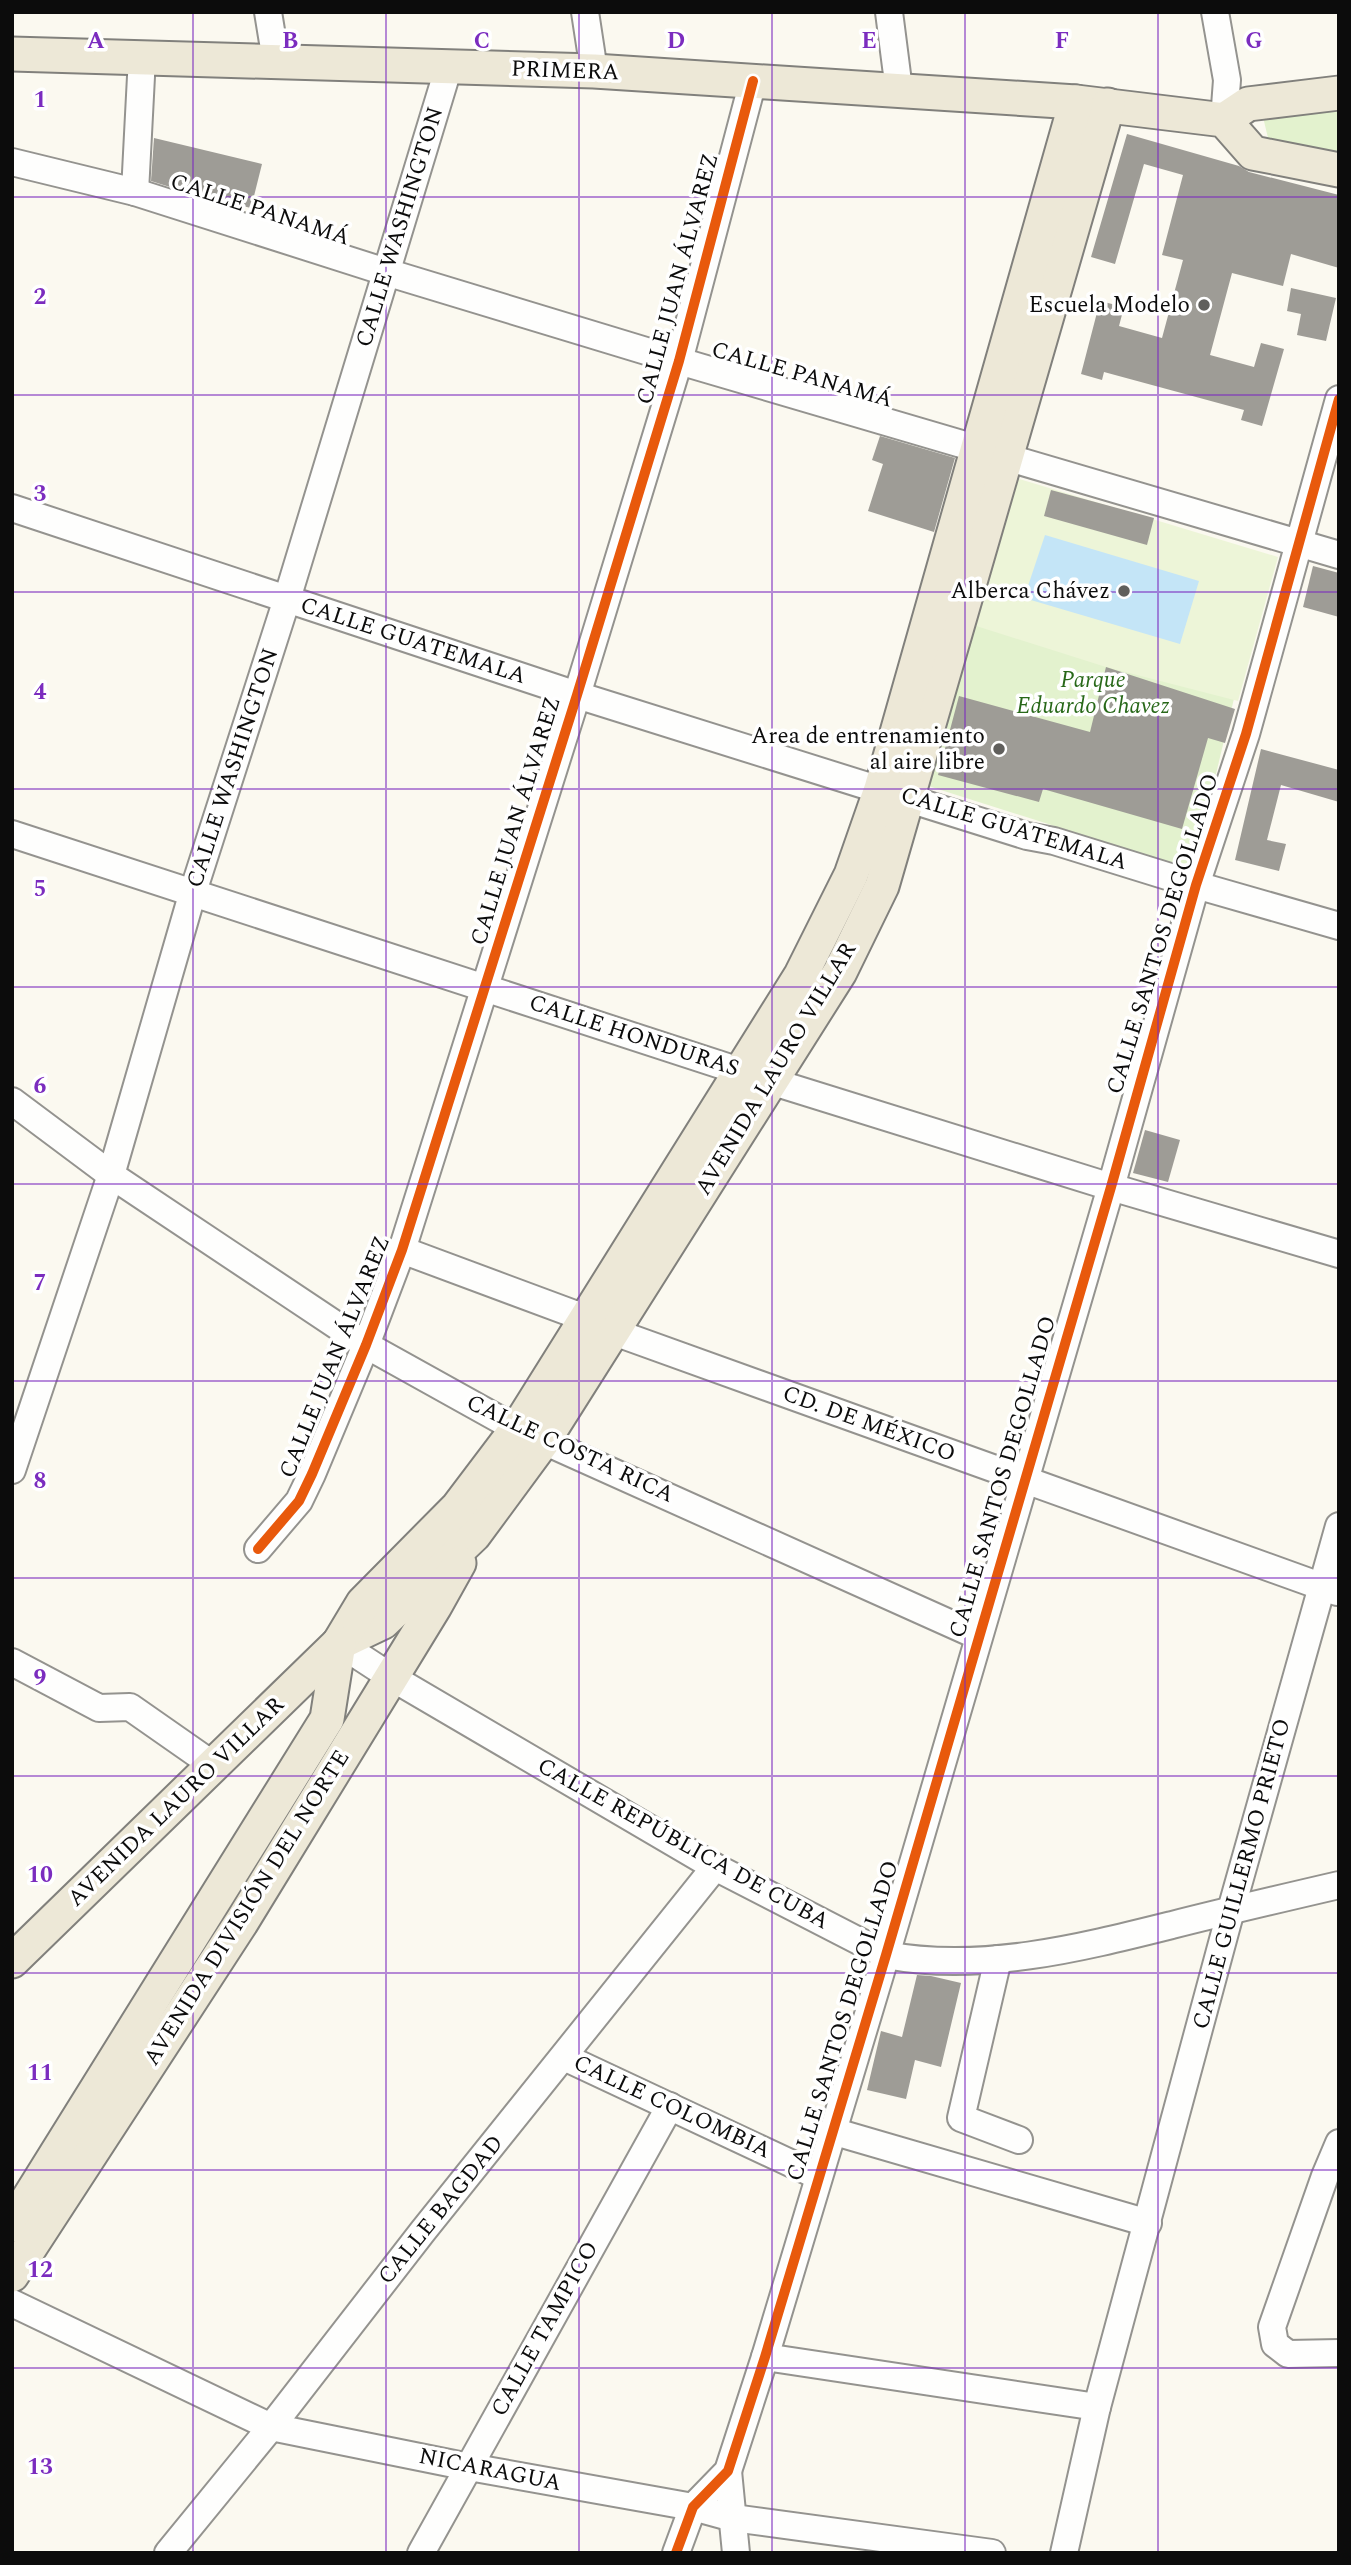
<svg xmlns="http://www.w3.org/2000/svg" width="1351" height="2565" viewBox="0 0 1351 2565" font-family="Spectral,serif">
  <style>
    .green { fill: #e3f2ce }
    .pitch { fill: #edf5d8 }
    .water { fill: #c4e5f7 }
    .building { fill: #9e9c96 }
    .lines { fill: none; stroke-linecap: round; stroke-linejoin: round }
    .minor-casing { stroke: #94938f; stroke-width: 30 }
    .major-casing { stroke: #81807c; stroke-width: 37 }
    .minor { stroke: #fefefd; stroke-width: 26 }
    .major { stroke: #ede8d7; stroke-width: 33 }
    .cycleway-casing { stroke: #fff; stroke-width: 15 }
    .cycleway { stroke: #e8590c; stroke-width: 10 }
    .grid { fill: none; stroke: #7b2cbf; stroke-width: 2; stroke-opacity: 0.55 }
    .poi-dot { fill: #605f5c; stroke: #fff; stroke-width: 2.5 }
    .labels { text-anchor: middle; dominant-baseline: central; stroke-width: 7; stroke-linejoin: round; paint-order: stroke }
    .street-label { font-size: 23px; fill: #0c0c0c; stroke: #fff }
    .poi-label { font-size: 23px; fill: #0c0c0c; stroke: #fff; text-anchor: end }
    .park-label { font-size: 23px; font-style: italic; fill: #286819; stroke: #fff }
    .grid-label { font-size: 23px; text-anchor: middle; font-weight: bold; fill: #7b2cbf; stroke: #fff; stroke-width: 7; stroke-linejoin: round; paint-order: stroke }
  </style>
  <rect width="100%" height="100%" fill="#fbf9f0"/>
  <g class="green">
    <path d="M1339,107V156L1268,138L1263,117Z"/>
    <path d="M1012,486L1266,565L1193,870L922,784Z"/>
  </g>
  <path class="pitch" d="M1013,477L1278,557L1238,701L1106,667L970,624Z"/>
  <path class="water" d="M1045,535L1199,581L1180,644L1024,598Z"/>
  <g class="building">
    <path d="M1127,134L1239,166L1249,172L1339,195V268L1291,254L1283,286L1232,273L1210,355L1254,367L1261,343L1284,349L1262,426L1241,420L1244,410L1104,372L1102,380L1081,374L1100,301L1124,307L1119,326L1162,338L1183,260L1162,255L1183,175L1144,164L1115,264L1091,257Z"/>
    <path d="M154,138L262,164L251,208L192,194L151,181Z"/>
    <path d="M1291,288L1336,298L1326,341L1297,335L1301,314L1287,311Z"/>
    <path d="M880,436L955,458L934,532L868,511L883,464L872,460Z"/>
    <path d="M1051,490L1154,518L1147,545L1044,516Z"/>
    <path d="M1313,566L1339,573V617L1303,607Z"/>
    <path d="M1106,667L1235,709L1225,743L1208,738L1182,829L1043,789L1039,802L938,775L959,696L1090,732Z"/>
    <path d="M1261,749L1339,770V802L1281,785L1267,840L1286,844L1279,871L1235,860Z"/>
    <path d="M1145,1130L1180,1140L1168,1182L1133,1173Z"/>
    <path d="M917,1975L931,1976L961,1983L941,2067L915,2060L906,2099L867,2090L881,2031L902,2037Z"/>
  </g>
  <g class="lines">
    <g class="minor-casing">
      <g id="minor">
        <path d="M268,12L276,61"/>
        <path d="M585,12L594,71"/>
        <path d="M889,12L899,90"/>
        <path d="M1215,12L1227,80L1224,120"/>
        <path d="M12,162L135,192L386,272L679,361L1339,555"/>
        <path d="M135,192L142,57"/>
        <path d="M12,508L577,695L1027,836L1054,841L1196,885L1339,926"/>
        <path d="M12,834L770,1081L1111,1187L1339,1254"/>
        <path d="M12,1101L111,1175L366,1345L517,1429L978,1636"/>
        <path d="M402,1250L585,1318L614,1332L1337,1592"/>
        <path d="M12,1470L111,1175L192,895L287,599L449,66"/>
        <path d="M258,1549L299,1501L312,1474L366,1345L402,1250L577,695L679,361L753,81"/>
        <path d="M339,1643L391,1677L715,1867L886,1955C981,1973 1080,1948 1172,1925C1227,1911 1283,1898 1339,1885"/>
        <path d="M12,1662L99,1708L130,1707L213,1765"/>
        <path d="M998,1959L961,2118L1019,2140"/>
        <path d="M564,2057L818,2176"/>
        <path d="M832,2131L1148,2223"/>
        <path d="M1339,2143L1325,2176L1272,2327L1275,2344L1288,2354L1339,2353"/>
        <path d="M12,2303L271,2427L469,2467L693,2507L733,2518L992,2553"/>
        <path d="M765,2357L1097,2407"/>
        <path d="M728,2471L736,2553"/>
        <path d="M168,2553L271,2427L423,2231L715,1867"/>
        <path d="M421,2553L670,2106"/>
        <path d="M676,2553L693,2507L728,2471L765,2357L886,1955L1111,1187L1196,885L1246,734L1339,399"/>
        <path d="M1064,2553L1097,2407L1231,1910L1339,1526"/>
      </g>
    </g>
    <g class="major-casing">
      <g id="major">
        <path d="M12,54L594,71L1076,102L1224,120L1253,153L1339,170"/>
        <path d="M1224,120L1248,104L1339,93"/>
        <path d="M339,1643L383,1622L474,1535L544,1440L840,972L882,886L1108,105"/>
        <path d="M12,1961L339,1643L363,1603L458,1507L517,1429L801,975L851,875L881,789L1076,102"/>
        <path d="M12,2225L327,1719L339,1643"/>
        <path d="M12,2275L241,1923L435,1606L459,1563"/>
      </g>
    </g>
    <use href="#minor" class="minor"/>
    <use href="#major" class="major"/>
    <g class="cycleway-casing">
      <g id="cycleway">
        <path d="M258,1549L299,1501L312,1474L366,1345L402,1250L577,695L679,361L753,81"/>
        <path d="M676,2553L693,2507L728,2471L765,2357L886,1955L1111,1187L1196,885L1246,734L1339,399"/>
      </g>
    </g>
    <use href="#cycleway" class="cycleway"/>
  </g>
  <path class="grid" d="M193,12V2553M386,12V2553M579,12V2553M772,12V2553M965,12V2553M1158,12V2553M12,197H1339M12,395H1339M12,592H1339M12,789H1339M12,987H1339M12,1184H1339M12,1381H1339M12,1578H1339M12,1776H1339M12,1973H1339M12,2170H1339M12,2368H1339"/>
  <g class="poi-dot">
    <circle cx="1204" cy="305" r="7"/>
    <circle cx="1124" cy="591" r="7"/>
    <circle cx="999" cy="749" r="7"/>
  </g>
  <g class="labels">
    <g class="street-label">
      <text transform="translate(565 71) rotate(2)">PRIMERA</text>
      <text transform="translate(260 210) rotate(18)">CALLE PANAMÁ</text>
      <text transform="translate(400 227) rotate(-73)">CALLE WASHINGTON</text>
      <text transform="translate(678 279) rotate(-75)">CALLE JUAN ÁLVAREZ</text>
      <text transform="translate(802 375) rotate(16)">CALLE PANAMÁ</text>
      <text transform="translate(413 641) rotate(18)">CALLE GUATEMALA</text>
      <text transform="translate(233 768) rotate(-72)">CALLE WASHINGTON</text>
      <text transform="translate(516 821) rotate(-73)">CALLE JUAN ÁLVAREZ</text>
      <text transform="translate(1014 829) rotate(17)">CALLE GUATEMALA</text>
      <text transform="translate(1163 934) rotate(-73)">CALLE SANTOS DEGOLLADO</text>
      <text transform="translate(634 1036) rotate(18)">CALLE HONDURAS</text>
      <text transform="translate(776 1069) rotate(-59)">AVENIDA LAURO VILLAR</text>
      <text transform="translate(335 1357) rotate(-68)">CALLE JUAN ÁLVAREZ</text>
      <text transform="translate(869 1424) rotate(20)">CD. DE MÉXICO</text>
      <text transform="translate(570 1449) rotate(25)">CALLE COSTA RICA</text>
      <text transform="translate(1003 1477) rotate(-74)">CALLE SANTOS DEGOLLADO</text>
      <text transform="translate(176 1802) rotate(-44)">AVENIDA LAURO VILLAR</text>
      <text transform="translate(683 1844) rotate(29)">CALLE REPÚBLICA DE CUBA</text>
      <text transform="translate(1242 1874) rotate(-75)">CALLE GUILLERMO PRIETO</text>
      <text transform="translate(247 1908) rotate(-58)">AVENIDA DIVISIÓN DEL NORTE</text>
      <text transform="translate(843 2021) rotate(-73)">CALLE SANTOS DEGOLLADO</text>
      <text transform="translate(672 2107) rotate(25)">CALLE COLOMBIA</text>
      <text transform="translate(441 2210) rotate(-51)">CALLE BAGDAD</text>
      <text transform="translate(545 2329) rotate(-61)">CALLE TAMPICO</text>
      <text transform="translate(490 2470) rotate(11)">NICARAGUA</text>
    </g>
    <g class="poi-label">
      <text x="1190" y="305">Escuela Modelo</text>
      <text x="1110" y="591">Alberca Chávez</text>
      <text x="985" y="736">Area de entrenamiento<tspan x="985" dy="26">al aire libre</tspan></text>
    </g>
    <g class="park-label">
      <text x="1093" y="680">Parque<tspan x="1093" dy="26">Eduardo Chavez</tspan></text>
    </g>
  </g>
  <g class="grid-label">
    <text x="96" y="48">A</text>
    <text x="290" y="48">B</text>
    <text x="482" y="48">C</text>
    <text x="676" y="48">D</text>
    <text x="869" y="48">E</text>
    <text x="1062" y="48">F</text>
    <text x="1254" y="48">G</text>
    <text x="40" y="107">1</text>
    <text x="40" y="304">2</text>
    <text x="40" y="501">3</text>
    <text x="40" y="699">4</text>
    <text x="40" y="896">5</text>
    <text x="40" y="1093">6</text>
    <text x="40" y="1290">7</text>
    <text x="40" y="1488">8</text>
    <text x="40" y="1685">9</text>
    <text x="40" y="1882">10</text>
    <text x="40" y="2080">11</text>
    <text x="40" y="2277">12</text>
    <text x="40" y="2474">13</text>
  </g>
  <rect width="1351" height="2565" fill="none" stroke="#0c0c0c" stroke-width="28"/>
</svg>
